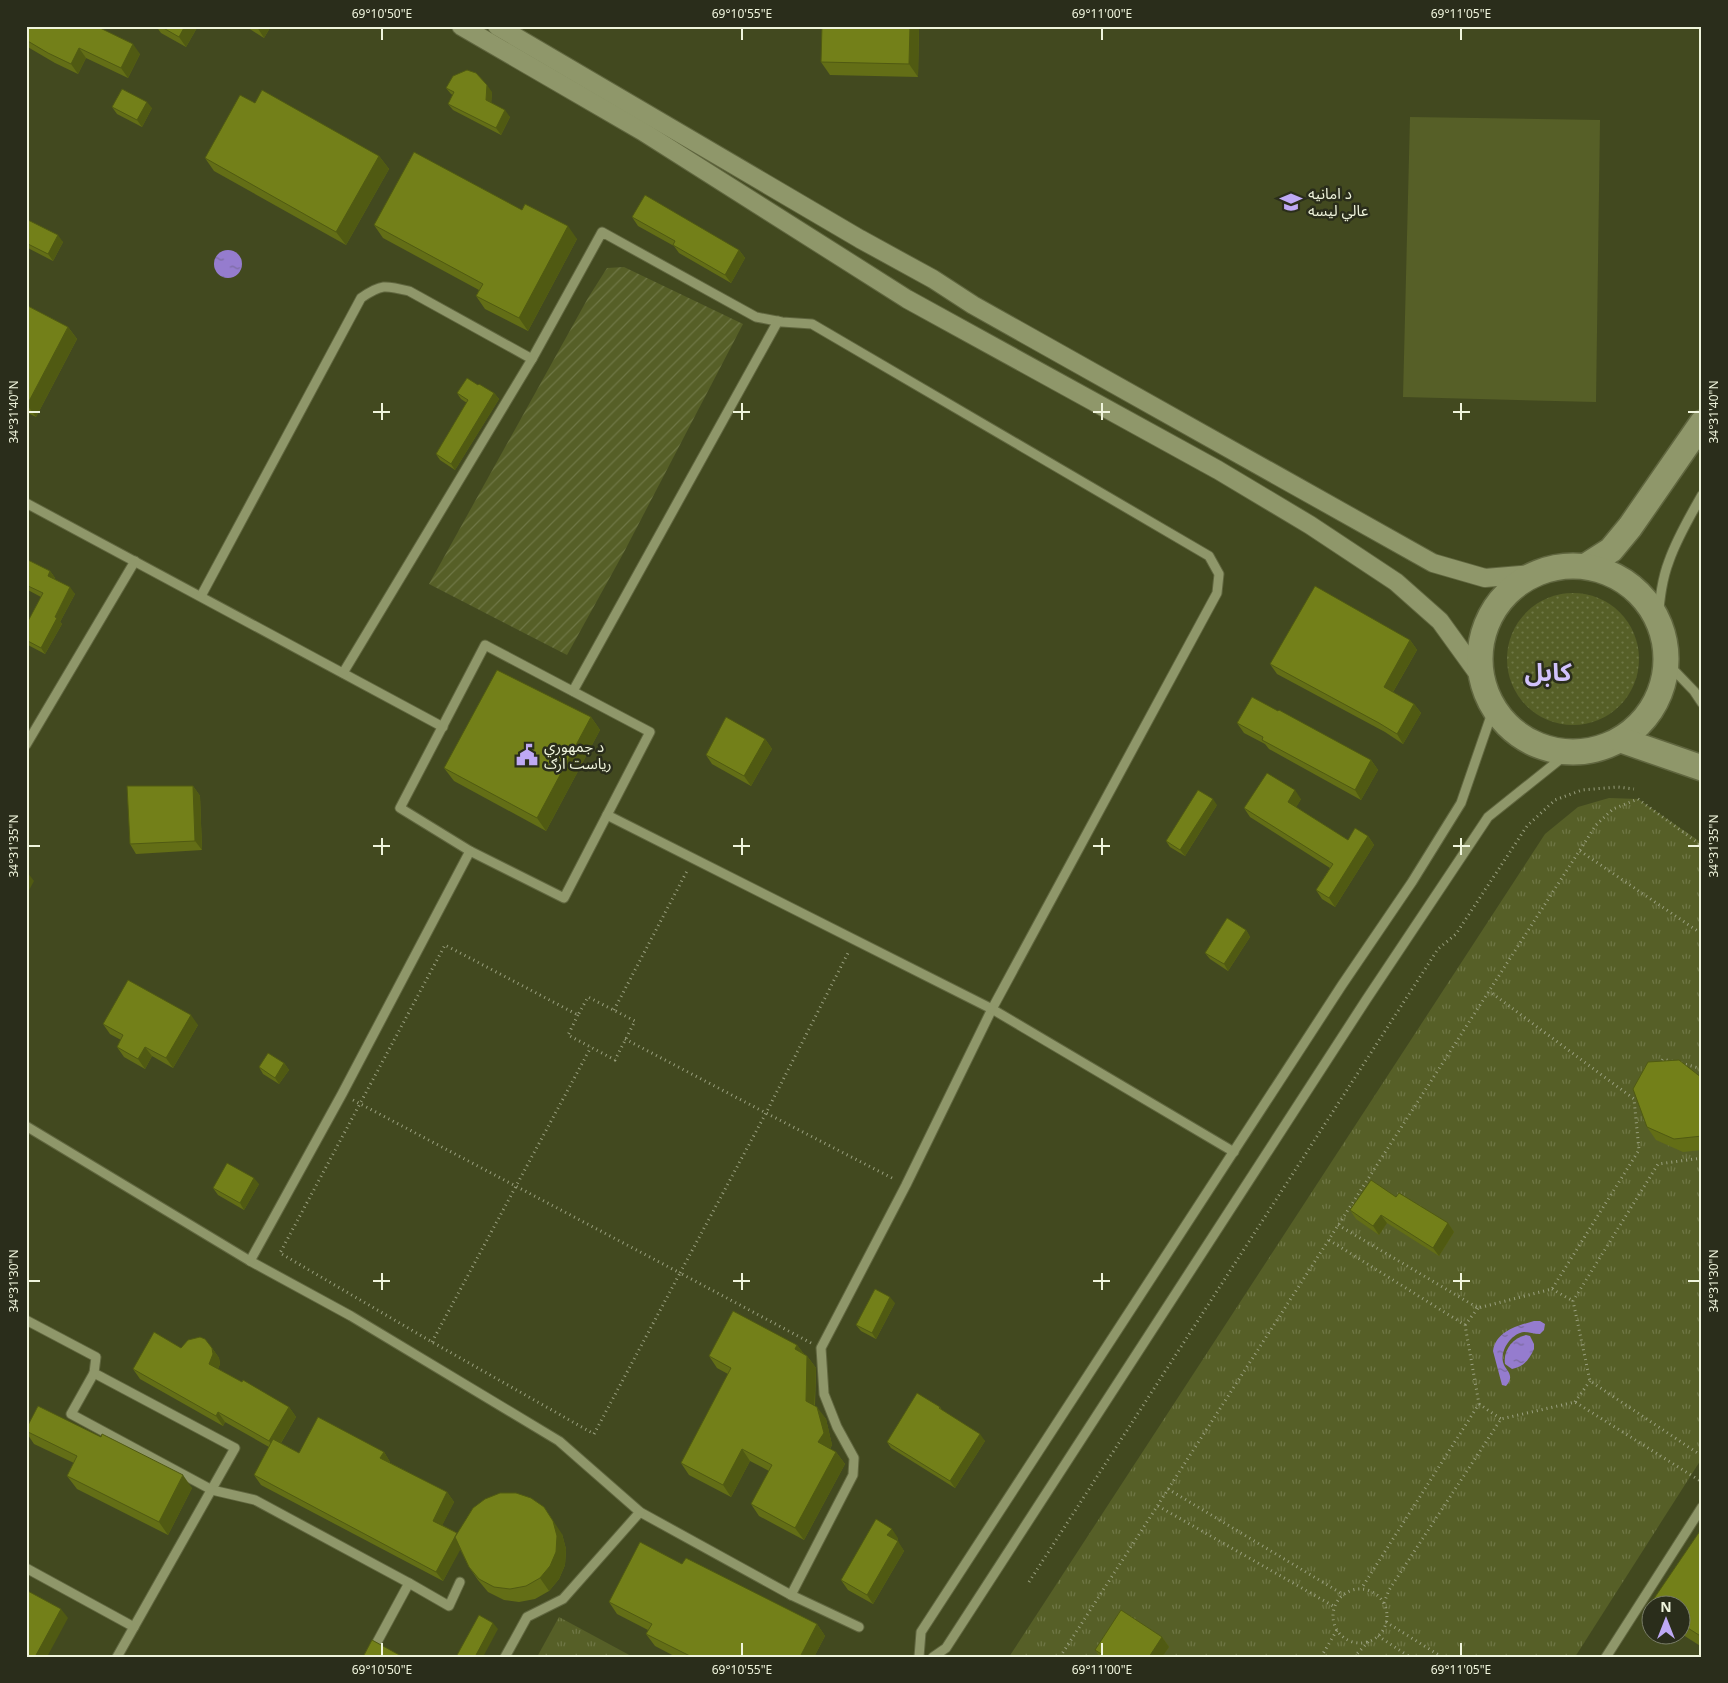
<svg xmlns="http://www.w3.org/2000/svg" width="1728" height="1683" viewBox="0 0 1728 1683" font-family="'Noto Sans','Noto Sans Arabic',sans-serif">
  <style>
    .grass { fill: url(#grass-dots) }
    .park { fill: url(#park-tufts) }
    .garden { fill: url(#garden-furrows) }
    .pitch { fill: #565f27 }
    .water { fill: url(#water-ripples) }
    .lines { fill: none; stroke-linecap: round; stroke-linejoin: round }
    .lane-casing { stroke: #60663f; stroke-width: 11 }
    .street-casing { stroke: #60663f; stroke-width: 20 }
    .secondary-casing { stroke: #60663f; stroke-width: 28 }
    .path { stroke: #9aa07f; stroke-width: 3; stroke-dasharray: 1 4; stroke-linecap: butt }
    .lane { stroke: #8f976a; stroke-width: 9 }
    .street { stroke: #8f976a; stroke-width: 18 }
    .secondary { stroke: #8f976a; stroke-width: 25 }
    .wall { fill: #636e16 }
    .shaded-wall { fill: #505a12 }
    .building { fill: #738019; stroke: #505a12 }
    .ticks { fill: none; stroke: #eff4dc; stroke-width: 2 }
    .labels { text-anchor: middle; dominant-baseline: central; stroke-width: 5; stroke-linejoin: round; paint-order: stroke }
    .poi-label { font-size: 15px; fill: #eff4dc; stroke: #2a2d1b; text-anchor: start }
    .town-label { font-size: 25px; font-weight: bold; fill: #d1c2fb; stroke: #2a2d1b }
    .neatline { fill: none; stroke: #eff4dc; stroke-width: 2 }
    .ticks-label { font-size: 12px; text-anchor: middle; fill: #eff4dc }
  </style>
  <defs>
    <pattern id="grass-dots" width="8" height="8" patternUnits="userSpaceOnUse" patternTransform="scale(1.25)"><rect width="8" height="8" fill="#565f27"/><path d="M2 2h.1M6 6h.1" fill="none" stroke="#6f7746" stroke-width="1.8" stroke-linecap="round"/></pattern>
    <pattern id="park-tufts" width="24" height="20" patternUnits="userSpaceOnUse" patternTransform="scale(1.25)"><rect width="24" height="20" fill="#565f27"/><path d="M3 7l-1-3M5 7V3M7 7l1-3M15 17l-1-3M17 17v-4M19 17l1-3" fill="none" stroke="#6f7746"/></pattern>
    <pattern id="garden-furrows" width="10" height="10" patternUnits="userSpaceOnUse" patternTransform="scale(1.25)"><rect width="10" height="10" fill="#565f27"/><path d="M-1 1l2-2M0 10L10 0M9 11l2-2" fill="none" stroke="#6f7746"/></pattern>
    <pattern id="water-ripples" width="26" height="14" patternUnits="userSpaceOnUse" patternTransform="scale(1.25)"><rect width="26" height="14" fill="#957cce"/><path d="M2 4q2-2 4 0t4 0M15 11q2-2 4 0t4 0" fill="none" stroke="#7a6a9d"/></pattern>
  </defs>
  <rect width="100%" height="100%" fill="#42491f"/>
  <circle class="grass" cx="1573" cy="659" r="66"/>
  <g class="park">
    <path d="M1609,798L1638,799L1702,843V1458L1575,1657H1009L1545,834L1578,807Z"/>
    <path d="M559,1617L633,1657H537Z"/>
  </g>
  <path class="garden" d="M624,267L743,324L624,552L567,655L429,584L588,298L607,268Z"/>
  <path class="pitch" d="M1410,117L1600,120L1596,402L1403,397Z"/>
  <g class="water">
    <circle cx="228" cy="264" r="14"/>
    <path d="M1534,1321H1540L1545,1324L1544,1330L1540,1334C1534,1334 1529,1332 1524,1332C1512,1333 1500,1350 1503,1362C1505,1371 1516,1374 1506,1386L1502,1385L1493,1351C1496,1331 1517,1326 1534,1321Z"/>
    <path d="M1526,1335L1530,1336L1534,1344V1349C1529,1360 1524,1366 1512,1369L1505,1364C1503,1351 1512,1338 1526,1335Z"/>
  </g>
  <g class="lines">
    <g class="lane-casing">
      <g id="lane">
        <path d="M26,503L443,727"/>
        <path d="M201,596L361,298C381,284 385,285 409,291L532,359L602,232L756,317L782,322L812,324L1209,556L1219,574L1217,593L992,1009L906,1185L821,1348L824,1394L837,1427L854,1458L853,1475L791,1595"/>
        <path d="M1658,618C1660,598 1662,579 1669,561C1677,538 1690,516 1702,495"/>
        <path d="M485,645L650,732L564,898L470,851L400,808Z"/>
        <path d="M1667,663L1694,691L1702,703"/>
        <path d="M343,673L532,359"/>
        <path d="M573,691L778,321"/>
        <path d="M26,745L135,561"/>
        <path d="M607,815L992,1009L1234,1152"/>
        <path d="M26,1126L250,1261L351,1316L559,1441L640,1512L791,1595L859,1627"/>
        <path d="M250,1261L342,1094L470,851"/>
        <path d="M26,1320L96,1357L94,1373L235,1448L117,1657"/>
        <path d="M94,1373L71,1414L212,1490L255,1500L409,1583L369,1657"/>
        <path d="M26,1568L134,1627"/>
        <path d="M409,1583L449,1606L460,1582"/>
        <path d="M505,1657L527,1617L563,1599L640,1512"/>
        <path d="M919,1657L921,1632L1342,985L1412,882L1461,803L1493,710"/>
        <path d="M933,1657L946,1648L1366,1000L1488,817L1568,753"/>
        <path d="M1606,1657L1702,1507"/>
      </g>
    </g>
    <g class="street-casing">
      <g id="street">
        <path d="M461,26L642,131L907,299L1218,470L1310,525L1396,582L1440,621L1479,675"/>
        <path d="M497,26L860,239L933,279L973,305L1433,563L1485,578L1532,574"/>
      </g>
    </g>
    <g class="secondary-casing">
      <g id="secondary">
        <path d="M1586,566L1611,550L1630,527L1702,423"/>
        <circle cx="1573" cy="659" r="93"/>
        <path d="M1621,740L1702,768"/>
      </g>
    </g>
    <g class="path">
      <path d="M1580,851L1702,934"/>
      <path d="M614,1010L688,869"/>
      <path d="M578,1015L568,1035L615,1060L635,1021L588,997L578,1015L445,945L280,1253L432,1342L594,1434L680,1273L811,1343"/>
      <path d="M625,1039L766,1113L894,1179"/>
      <path d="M1681,1063L1702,1069"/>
      <path d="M1659,1064L1663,1059L1675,1062"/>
      <path d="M353,1100L680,1273L766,1113L849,951"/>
      <path d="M1702,1158L1658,1164L1573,1301L1590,1381L1702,1456"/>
      <path d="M1338,1225L1478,1308L1552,1289L1639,1150L1634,1099L1489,991"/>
      <path d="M1329,1240L1465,1325L1479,1404L1361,1589"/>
      <path d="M1552,1289L1573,1301"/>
      <path d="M1465,1325L1478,1308"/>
      <path d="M432,1342L591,1047"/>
      <path d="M1575,1402L1590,1381"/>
      <path d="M1479,1404L1501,1419"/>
      <path d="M1168,1489L1344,1595"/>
      <path d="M1158,1506L1335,1607"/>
      <path d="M1029,1582L1438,949L1456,934L1527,826L1555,800L1582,790L1618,787L1634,789"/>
      <circle cx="1360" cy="1616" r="27"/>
      <path d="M1384,1603L1389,1590L1501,1419L1575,1402L1702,1482"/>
      <path d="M1386,1622L1442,1657"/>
      <path d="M1378,1636L1410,1657"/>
      <path d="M1060,1657L1596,825L1613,809L1638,799L1702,846"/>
      <path d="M1321,1657L1337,1630"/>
      <path d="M1354,1657L1369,1641"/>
    </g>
    <use href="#lane" class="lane"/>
    <use href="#street" class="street"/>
    <use href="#secondary" class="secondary"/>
  </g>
  <g class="wall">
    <path d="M26,26L140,54L128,78L86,58L78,74L55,63L26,46Z"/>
    <path d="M156,26H198L186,47L161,33Z"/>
    <path d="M245,26H271L264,38Z"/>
    <path d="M919,26L918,77L830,75L821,62Z"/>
    <path d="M446,88L492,92L491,103L510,117L501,135L453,110L448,104L453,95L451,94Z"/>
    <path d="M112,107L152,108L142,127L117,114Z"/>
    <path d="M379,156L389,169L346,245L214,171L205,158Z"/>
    <path d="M522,210L577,239L528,331L485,309L476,296L479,290L383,238L374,225Z"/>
    <path d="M632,217L739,250L745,258L731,283L679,253L674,246L638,226Z"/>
    <path d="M26,219L63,242L53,261L26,247Z"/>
    <path d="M26,305L68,327L77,339L36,417L26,412Z"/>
    <path d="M478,385L494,393L499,399L455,470L440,460L436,454L467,403L461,399L457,393Z"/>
    <path d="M26,559L50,571L55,578L54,579L75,594L60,622L62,624L45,654L26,644V625L41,597L26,589Z"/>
    <path d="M1410,640L1417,650L1393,692L1414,704L1421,713L1403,744L1385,732L1277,674L1270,664Z"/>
    <path d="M591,717L600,730L546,831L454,781L444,768Z"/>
    <path d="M1237,723L1371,760L1378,770L1361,800L1269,749L1265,744L1244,733Z"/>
    <path d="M765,739L772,749L751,786L712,764L706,755Z"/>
    <path d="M193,786L200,796L202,850L136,854L130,844Z"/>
    <path d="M1301,799L1296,807L1348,840L1368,836L1374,845L1335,907L1322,899L1316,890L1330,868L1250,817L1244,808Z"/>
    <path d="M1217,805L1185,856L1170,847L1166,841Z"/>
    <path d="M1246,930L1250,937L1228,971L1210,959L1205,953Z"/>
    <path d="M103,1024L198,1025L173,1068L152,1056L145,1069L124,1057L117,1047L121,1040L110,1034Z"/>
    <path d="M284,1063L289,1070L279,1084L263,1074L259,1067Z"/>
    <path d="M1702,1078V1150L1683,1152L1656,1140L1647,1127Z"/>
    <path d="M259,1184L244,1210L218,1195L213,1188Z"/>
    <path d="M1350,1210L1448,1223L1454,1232L1439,1256L1387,1223L1379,1235L1356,1219Z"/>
    <path d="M895,1303L876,1339L861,1331L856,1325Z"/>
    <path d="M797,1345L803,1353L807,1356L816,1368L815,1406L826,1419L832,1445L830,1449L836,1452L845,1464L804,1540L759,1516L751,1504L769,1471L750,1461L731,1497L689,1475L681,1463L728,1374L717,1368L709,1356Z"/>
    <path d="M212,1348L219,1358L220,1364L218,1369L242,1382L289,1407L296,1417L281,1443L299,1453L384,1452L390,1462V1463L447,1492L454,1502L442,1525L457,1533L562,1534L566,1549L565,1565L559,1579L549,1591L535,1599L519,1602L504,1600L488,1592L478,1580L469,1567L460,1549L443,1581L261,1485L254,1475L269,1447L225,1422L223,1426L140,1379L133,1369Z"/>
    <path d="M940,1407L942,1410L985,1441L955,1488L891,1448L887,1442Z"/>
    <path d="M26,1429L101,1437L192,1488L168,1535L77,1489L67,1476L74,1463L34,1444L26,1432Z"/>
    <path d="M1702,1528V1647L1680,1633V1606H1653L1651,1603Z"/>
    <path d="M898,1538L897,1541L904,1551L873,1604L848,1590L841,1580Z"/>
    <path d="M682,1564L817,1624L825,1636L814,1657H676L655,1646L646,1634L648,1630L617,1614L609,1602Z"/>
    <path d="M1162,1637L1169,1647L1162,1657H1100L1095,1650Z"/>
  </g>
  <g class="shaded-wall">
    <path d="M185,26H198L186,47L179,37Z"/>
    <path d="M258,26H271L264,38L257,27Z"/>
    <path d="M325,26H330L327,30Z"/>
    <path d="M910,26H919L918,77L909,64Z"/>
    <path d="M133,44L140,54L128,78L121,68Z"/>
    <path d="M79,48L86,58L78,74L71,64Z"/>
    <path d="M487,85L492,92L491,107L486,100Z"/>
    <path d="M147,102L152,108L142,127L137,120Z"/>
    <path d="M505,110L510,117L501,135L496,128Z"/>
    <path d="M379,156L389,169L346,245L336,232Z"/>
    <path d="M568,226L577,239L528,331L519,318Z"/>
    <path d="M58,235L63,242L53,261L48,254Z"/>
    <path d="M739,250L745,258L731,283L725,275Z"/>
    <path d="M68,327L77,339L36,417L27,405Z"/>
    <path d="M494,393L499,399L455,470L451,464Z"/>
    <path d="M50,571L55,578L52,583L48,576Z"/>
    <path d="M70,587L75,594L60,622L62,624L45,654L41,648L55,617Z"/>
    <path d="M1410,640L1417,650L1390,697L1384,687Z"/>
    <path d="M1414,704L1421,713L1403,744L1397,734Z"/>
    <path d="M591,717L600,730L546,831L537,818Z"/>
    <path d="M765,739L772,749L751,786L744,776Z"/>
    <path d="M1371,760L1378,770L1361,800L1355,790Z"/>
    <path d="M193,786L200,796L202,850L195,841Z"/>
    <path d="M1295,790L1301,799L1294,811L1288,802Z"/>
    <path d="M1213,799L1217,805L1185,856L1180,850Z"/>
    <path d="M1368,836L1374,845L1335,907L1329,898Z"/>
    <path d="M27,872L34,881L26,896V874Z"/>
    <path d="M1246,930L1250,937L1228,971L1224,964Z"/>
    <path d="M191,1015L198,1025L173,1068L166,1058Z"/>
    <path d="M145,1047L152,1056L145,1069L138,1059Z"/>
    <path d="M284,1063L289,1070L279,1084L275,1078Z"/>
    <path d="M254,1178L259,1184L244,1210L240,1203Z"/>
    <path d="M1381,1215L1387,1223L1379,1235L1373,1226Z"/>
    <path d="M1448,1223L1454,1232L1439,1256L1433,1248Z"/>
    <path d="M890,1297L895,1303L876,1339L872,1333Z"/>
    <path d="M797,1345L806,1357L795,1349Z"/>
    <path d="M212,1348L219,1358L220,1364L216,1374L209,1364Z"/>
    <path d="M807,1356L816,1368L814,1413L806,1401Z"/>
    <path d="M289,1407L296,1417L276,1451L269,1441Z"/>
    <path d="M817,1407L826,1419L832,1445L827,1454L818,1442Z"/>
    <path d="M218,1412L225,1422L223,1426L216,1416Z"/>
    <path d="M980,1434L985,1441L955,1488L950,1481Z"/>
    <path d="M742,1449L750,1461L731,1497L723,1485Z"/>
    <path d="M384,1452L390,1462L387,1468L380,1458Z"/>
    <path d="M836,1452L845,1464L804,1540L795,1528Z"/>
    <path d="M183,1475L192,1488L168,1535L159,1522Z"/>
    <path d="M447,1492L454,1502L440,1530L433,1521Z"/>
    <path d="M544,1507L562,1534L566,1549L565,1565L559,1579L549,1591L540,1578Z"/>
    <path d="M892,1529L898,1538L894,1545L887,1535Z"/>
    <path d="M457,1533L464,1543L443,1581L436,1572Z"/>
    <path d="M898,1541L904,1551L873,1604L867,1595Z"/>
    <path d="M61,1609L68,1618L47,1657H35Z"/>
    <path d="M493,1623L498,1629L483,1657H475Z"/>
    <path d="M817,1624L825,1636L814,1657H800Z"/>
    <path d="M1162,1637L1169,1647L1162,1657H1149Z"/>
  </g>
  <g class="building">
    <path d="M26,26H96L133,44L121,68L79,48L71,64L48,53L26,40Z"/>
    <path d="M160,26H185L179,37Z"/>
    <path d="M822,26H910L909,64L821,62Z"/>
    <path d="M467,70L476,73L487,85L486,100L505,110L496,128L448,104L454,92L446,88L453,76Z"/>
    <path d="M122,89L147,102L137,120L112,107Z"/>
    <path d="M262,90L379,156L336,232L205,158L240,95L255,103Z"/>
    <path d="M414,152L522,210L525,204L568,226L519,318L476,296L483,284L374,225Z"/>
    <path d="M645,195L739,250L725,275L673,245L675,241L632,217Z"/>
    <path d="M26,219L58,235L48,254L26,243Z"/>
    <path d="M26,305L68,327L27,405L26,404Z"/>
    <path d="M467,378L478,385L479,384L494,393L451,464L436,454L468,400L457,393Z"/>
    <path d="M26,559L50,571L48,576L70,587L55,617L57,618L41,648L26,640V625L43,593L26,585Z"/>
    <path d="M1315,586L1410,640L1384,687L1414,704L1397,734L1379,723L1270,664Z"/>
    <path d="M497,670L591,717L537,818L444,768Z"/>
    <path d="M1252,697L1278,711L1279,710L1371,760L1355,790L1262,740L1263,737L1237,723Z"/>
    <path d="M726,717L765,739L744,776L706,755Z"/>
    <path d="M1267,773L1295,790L1288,802L1348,840L1355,828L1368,836L1329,898L1316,890L1333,864L1244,808Z"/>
    <path d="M127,786H193L195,841L130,844Z"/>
    <path d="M1198,790L1213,799L1180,850L1166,841Z"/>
    <path d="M1227,918L1246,930L1224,964L1205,953Z"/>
    <path d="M128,980L191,1015L166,1058L145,1047L138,1059L117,1047L123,1035L103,1024Z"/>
    <path d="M268,1053L284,1063L275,1078L259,1067Z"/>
    <path d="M1679,1060L1702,1078V1136L1674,1139L1647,1127L1633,1089L1648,1062Z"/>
    <path d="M227,1163L254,1178L240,1203L213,1188Z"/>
    <path d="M1371,1180L1396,1197L1399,1193L1448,1223L1433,1248L1381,1215L1373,1226L1350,1210Z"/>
    <path d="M875,1289L890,1297L872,1333L856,1325Z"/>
    <path d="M733,1311L797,1345L795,1349L807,1356L806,1401L817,1407L824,1433L818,1442L836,1452L795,1528L751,1504L772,1465L742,1449L723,1485L681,1463L731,1368L709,1356Z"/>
    <path d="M154,1332L181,1348L188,1340L200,1337L205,1339L212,1348L213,1354L209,1364L242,1382L243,1380L289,1407L269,1441L218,1412L216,1416L133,1369Z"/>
    <path d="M917,1393L940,1407L939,1408L980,1434L950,1481L887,1442Z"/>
    <path d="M38,1406L101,1437L102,1434L183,1475L159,1522L67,1476L77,1456L26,1431V1429Z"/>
    <path d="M318,1417L384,1452L380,1458L447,1492L433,1521L457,1533L436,1572L254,1475L273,1439L299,1453Z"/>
    <path d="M500,1493H516L531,1498L544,1507L553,1521L557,1536L556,1552L550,1566L540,1578L526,1586L510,1589L494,1587L479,1579L469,1567L455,1537L473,1508L485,1499Z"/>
    <path d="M876,1519L892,1529L887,1535L898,1541L867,1595L841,1580Z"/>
    <path d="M1702,1528V1637L1680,1623V1606H1655L1651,1603Z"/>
    <path d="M640,1542L682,1564L686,1558L817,1624L800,1657H692L646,1634L652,1624L609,1602Z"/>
    <path d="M26,1590L61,1609L35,1657H26Z"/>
    <path d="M1121,1610L1162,1637L1149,1657H1106L1095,1650Z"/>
    <path d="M479,1615L493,1623L475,1657H456Z"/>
    <path d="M372,1640L403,1657H363Z"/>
  </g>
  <path class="ticks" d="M382,28V40M742,28V40M1102,28V40M1461,28V40M382,403V420M742,403V420M1102,403V420M1461,403V420M28,412H40M373,412H390M733,412H750M1093,412H1110M1453,412H1470M1688,412H1700M382,838V855M742,838V855M1102,838V855M1461,838V855M28,846H40M373,846H390M733,846H750M1093,846H1110M1453,846H1470M1688,846H1700M382,1273V1290M742,1273V1290M1102,1273V1290M1461,1273V1290M28,1281H40M373,1281H390M733,1281H750M1093,1281H1110M1453,1281H1470M1688,1281H1700M382,1643V1656M742,1643V1656M1102,1643V1656M1461,1643V1656"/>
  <defs>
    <g id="school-bare" transform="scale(1.725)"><path d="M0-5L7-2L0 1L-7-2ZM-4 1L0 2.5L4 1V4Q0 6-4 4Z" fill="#bea9f4" stroke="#2a2d1b" stroke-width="2.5" paint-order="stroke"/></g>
    <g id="civic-bare" transform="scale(1.725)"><path d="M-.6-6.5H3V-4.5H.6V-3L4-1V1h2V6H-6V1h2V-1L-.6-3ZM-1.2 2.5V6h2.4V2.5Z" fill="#bea9f4" stroke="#2a2d1b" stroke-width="2.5" paint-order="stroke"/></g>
  </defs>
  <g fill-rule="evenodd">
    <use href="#school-bare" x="1291" y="202"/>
    <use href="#civic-bare" x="527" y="755"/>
  </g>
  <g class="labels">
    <g class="poi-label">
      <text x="1308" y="193">د امانیه<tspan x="1308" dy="17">عالي لیسه</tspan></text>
      <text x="544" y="746">د جمهوري<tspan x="544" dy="17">ریاست ارګ</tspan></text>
    </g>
    <g class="town-label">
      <text x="1548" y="671">کابل</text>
    </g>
  </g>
  <rect width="1728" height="1683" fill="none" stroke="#2a2d1b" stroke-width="55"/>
  <g transform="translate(1666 1620)"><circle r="24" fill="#2a2d1b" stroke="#797d68"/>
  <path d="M0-4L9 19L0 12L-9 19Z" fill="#bea9f4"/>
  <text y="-8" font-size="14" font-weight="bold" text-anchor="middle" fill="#eff4dc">N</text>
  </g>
  <rect x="28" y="28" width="1672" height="1628" class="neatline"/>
  <g class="ticks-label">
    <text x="382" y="18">69°10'50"E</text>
    <text x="742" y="18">69°10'55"E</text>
    <text x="1102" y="18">69°11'00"E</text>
    <text x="1461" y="18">69°11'05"E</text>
    <text transform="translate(14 412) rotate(-90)" y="4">34°31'40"N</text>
    <text transform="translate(1714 412) rotate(-90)" y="4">34°31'40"N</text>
    <text transform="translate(14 846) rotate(-90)" y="4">34°31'35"N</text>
    <text transform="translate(1714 846) rotate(-90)" y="4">34°31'35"N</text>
    <text transform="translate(14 1281) rotate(-90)" y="4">34°31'30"N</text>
    <text transform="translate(1714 1281) rotate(-90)" y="4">34°31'30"N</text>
    <text x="382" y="1674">69°10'50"E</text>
    <text x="742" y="1674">69°10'55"E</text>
    <text x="1102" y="1674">69°11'00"E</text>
    <text x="1461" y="1674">69°11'05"E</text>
  </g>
</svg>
